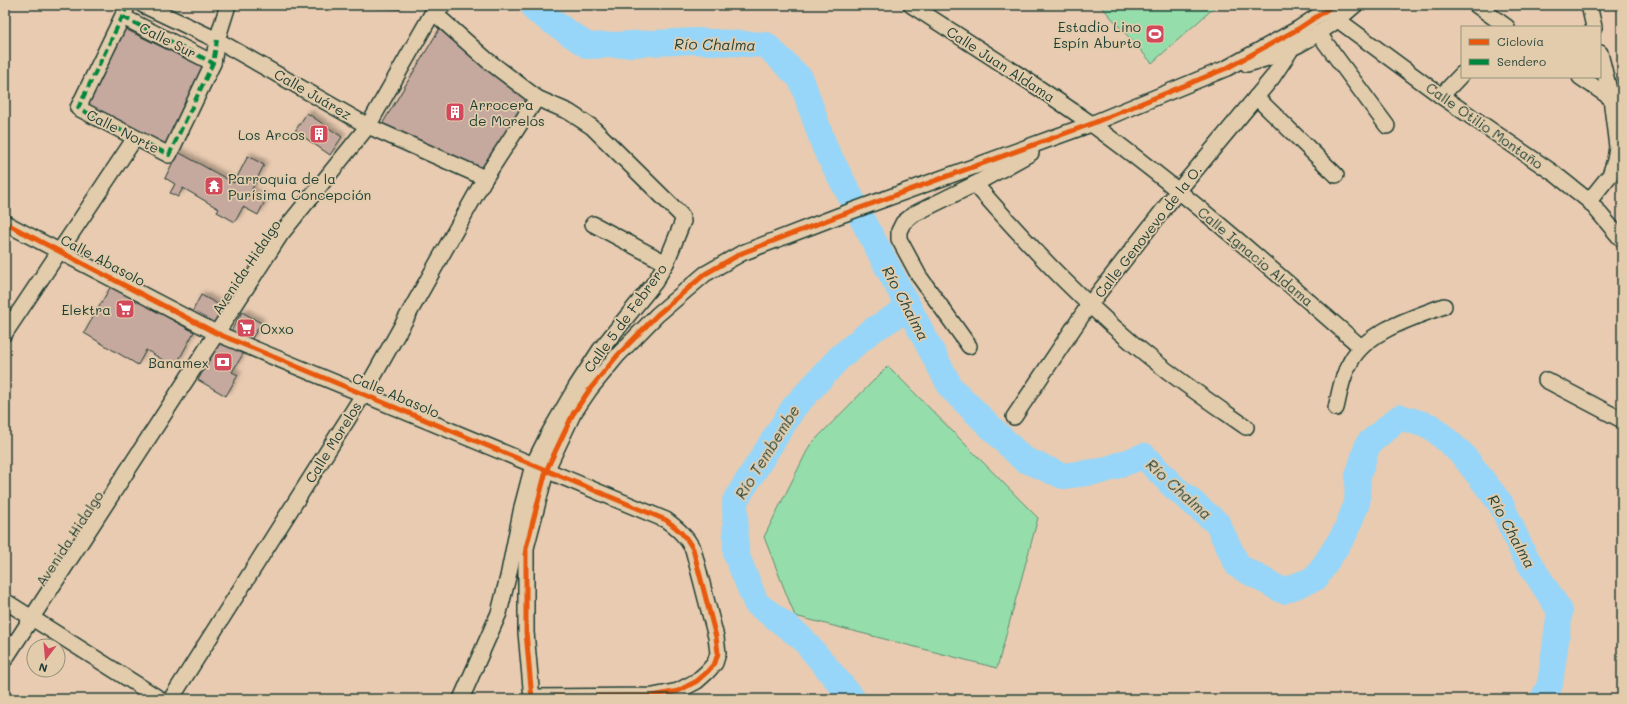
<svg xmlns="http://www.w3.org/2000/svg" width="1627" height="704" viewBox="0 0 1627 704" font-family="Mali,sans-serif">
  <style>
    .pitch { fill: #96ddac; stroke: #5a8d70 }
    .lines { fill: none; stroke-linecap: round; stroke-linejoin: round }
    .river { stroke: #97d6f8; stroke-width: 26 }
    .building { fill: #c5a89e; stroke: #1f3d34; filter: url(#shadow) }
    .minor-casing { stroke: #1f3d34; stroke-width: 18 }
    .minor { stroke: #e2ccab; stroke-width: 15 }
    .quiet { stroke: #00873e; stroke-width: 4; stroke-dasharray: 8 4; stroke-linecap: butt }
    .cycleway-casing { stroke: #e2ccab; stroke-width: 8 }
    .cycleway { stroke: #e8590c; stroke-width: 5 }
    .labels { text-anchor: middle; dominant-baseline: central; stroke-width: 3.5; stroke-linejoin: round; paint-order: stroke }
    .poi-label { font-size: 14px; fill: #1f3d34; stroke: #e2ccab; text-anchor: end }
    .street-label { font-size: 14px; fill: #1f3d34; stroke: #e2ccab }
    .water-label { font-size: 15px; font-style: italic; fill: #25453e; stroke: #e2ccab }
  </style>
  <defs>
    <filter id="shadow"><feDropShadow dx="3.5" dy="-3.5" stdDeviation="2" flood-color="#0004"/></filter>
  </defs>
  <rect width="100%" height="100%" fill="#e9cbb1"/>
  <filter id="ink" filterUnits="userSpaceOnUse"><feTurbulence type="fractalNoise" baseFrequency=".025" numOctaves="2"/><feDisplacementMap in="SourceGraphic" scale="8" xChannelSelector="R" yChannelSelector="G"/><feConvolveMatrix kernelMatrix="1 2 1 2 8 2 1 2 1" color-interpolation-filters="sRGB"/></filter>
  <g filter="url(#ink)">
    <g class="pitch">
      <path d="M1100,5H1217L1152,63Z"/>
      <path d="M888,366L1038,518L997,668L795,616L764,537L810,445Z"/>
    </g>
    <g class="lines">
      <g class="river">
        <path d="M533,5L535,10L588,46L696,41L766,45L801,79L825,148L951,388L1023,459L1063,476L1102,471L1144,456L1174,487L1217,523L1238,566L1283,591L1316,578L1345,533L1357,503L1358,476L1368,444L1400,417L1432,427L1463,455L1501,504L1523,553L1560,611L1550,684L1543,699"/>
        <path d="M853,699L802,638L756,603L736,554L735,501L794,407L839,358L871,331L909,308"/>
      </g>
    </g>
    <g class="building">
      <path d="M326,5H400V9Z"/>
      <path d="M123,28L203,67L166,144L86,105Z"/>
      <path d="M440,28L529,98L483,173L381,126Z"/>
      <path d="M307,113L342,137L330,155L295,131Z"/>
      <path d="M178,152L234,183L248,156L264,165L251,191L266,199L258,215L243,207L235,222L217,212L219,209L183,188L178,197L170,193L175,184L165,178Z"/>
      <path d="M111,286L194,332L175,367L146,350L138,365L84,333Z"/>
      <path d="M201,295L223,307L214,324L192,312Z"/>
      <path d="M242,312L261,323L250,342L230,333Z"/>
      <path d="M220,341L245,351L232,372L238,375L226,396L198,380Z"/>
    </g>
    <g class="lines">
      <g class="minor-casing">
        <g id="minor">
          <path d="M128,5L78,108L169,155L213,63L217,40L228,5"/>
          <path d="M143,5L217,40L368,126L485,178"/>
          <path d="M911,5C971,44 1032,82 1090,123C1185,192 1273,270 1361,347"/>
          <path d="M1476,5L1507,27"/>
          <path d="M1589,5L1594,27"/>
          <path d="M433,12L487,60L537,98L569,112L592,127L681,215L683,221L666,263L655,282L600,350L576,387L548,435L533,465L522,507L508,577L499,613L461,699"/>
          <path d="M123,17L213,63"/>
          <path d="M1338,20L1441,96L1555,174L1589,201L1622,240"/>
          <path d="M1319,34L1387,126"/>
          <path d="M1247,64C1289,54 1323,34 1355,5"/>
          <path d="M1580,77L1611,98"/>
          <path d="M1441,96L1462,74"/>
          <path d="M1256,97L1336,175"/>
          <path d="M975,184C1031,248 1089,310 1157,363C1185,385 1216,406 1246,427"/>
          <path d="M1589,201L1610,175L1615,160L1617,147L1611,98L1600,53"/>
          <path d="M5,223L216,333L666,520C678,529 686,536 693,549L716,637L718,653L715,663L707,672L697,681L678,691L653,696L532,697"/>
          <path d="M593,224L666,263"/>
          <path d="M5,333L135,138"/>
          <path d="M969,346L919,276L899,239V231L903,223L914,214L975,184L1031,153"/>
          <path d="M1546,380L1622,420"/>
          <path d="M1336,408C1340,391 1342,376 1351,361C1367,331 1415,317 1444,306"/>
          <path d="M1014,417L1089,305L1178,191L1272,78L1290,51"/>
          <path d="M5,601L160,699"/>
          <path d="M5,659L281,234L368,126L433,12L444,5"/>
          <path d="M171,699L363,395L485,178L537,98"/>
          <path d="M532,699L526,632V548L546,471L573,414L590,389L617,356L657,315L705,274L742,253L838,216L1091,124L1227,68L1298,29L1334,5"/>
        </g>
      </g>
      <use href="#minor" class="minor"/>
      <g class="quiet">
        <path d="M128,5L78,108L169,155L213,63L217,40"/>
        <path d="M123,17L213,63"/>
      </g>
      <g class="cycleway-casing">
        <g id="cycleway">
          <path d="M5,223L216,333L666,520C678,529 686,536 693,549L716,637L718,653L715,663L707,672L697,681L678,691L653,696L532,697"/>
          <path d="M532,699L526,632V548L546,471L573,414L590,389L617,356L657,315L705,274L742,253L838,216L1091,124L1227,68L1298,29L1334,5"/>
        </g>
      </g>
      <use href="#cycleway" class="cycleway"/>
    </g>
  </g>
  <defs>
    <g id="stadium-square" transform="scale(1)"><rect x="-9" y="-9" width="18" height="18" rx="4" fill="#d1495b" stroke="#e2ccab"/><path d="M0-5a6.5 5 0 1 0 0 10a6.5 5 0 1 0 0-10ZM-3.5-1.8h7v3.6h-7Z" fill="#fff"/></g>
    <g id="building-square" transform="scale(1)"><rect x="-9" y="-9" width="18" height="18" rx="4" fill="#d1495b" stroke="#e2ccab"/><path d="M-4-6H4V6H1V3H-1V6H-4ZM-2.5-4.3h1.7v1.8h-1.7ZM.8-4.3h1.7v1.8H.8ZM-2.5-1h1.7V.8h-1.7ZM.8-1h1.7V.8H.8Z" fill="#fff"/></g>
    <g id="temple-square" transform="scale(1)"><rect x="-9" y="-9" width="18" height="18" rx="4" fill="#d1495b" stroke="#e2ccab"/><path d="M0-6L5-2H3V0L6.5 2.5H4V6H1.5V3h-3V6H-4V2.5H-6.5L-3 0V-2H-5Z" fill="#fff"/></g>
    <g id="supermarket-square" transform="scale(1)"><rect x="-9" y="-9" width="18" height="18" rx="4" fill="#d1495b" stroke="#e2ccab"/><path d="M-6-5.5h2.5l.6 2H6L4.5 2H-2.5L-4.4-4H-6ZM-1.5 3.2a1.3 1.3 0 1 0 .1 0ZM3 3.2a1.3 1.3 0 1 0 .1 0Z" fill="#fff"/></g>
    <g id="bank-square" transform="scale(1)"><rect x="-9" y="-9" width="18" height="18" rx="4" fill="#d1495b" stroke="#e2ccab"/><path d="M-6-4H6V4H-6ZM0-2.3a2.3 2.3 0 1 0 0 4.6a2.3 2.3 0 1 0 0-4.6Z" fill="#fff"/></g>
  </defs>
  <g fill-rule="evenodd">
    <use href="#stadium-square" x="1155" y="34"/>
    <use href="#building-square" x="455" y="112"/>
    <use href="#building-square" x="319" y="134"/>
    <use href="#temple-square" x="214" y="186"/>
    <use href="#supermarket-square" x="125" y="309"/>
    <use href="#supermarket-square" x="246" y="328"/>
    <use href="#bank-square" x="223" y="362"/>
  </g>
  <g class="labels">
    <g class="poi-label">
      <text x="1141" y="26">Estadio Lino<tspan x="1141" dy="16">Espín Aburto</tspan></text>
      <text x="469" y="104" text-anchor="start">Arrocera<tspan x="469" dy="16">de Morelos</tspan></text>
      <text x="305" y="134">Los Arcos</text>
      <text x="228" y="178" text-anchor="start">Parroquia de la<tspan x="228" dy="16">Purísima Concepción</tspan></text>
      <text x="111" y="309">Elektra</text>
      <text x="260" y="328" text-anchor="start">Oxxo</text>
      <text x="209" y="362">Banamex</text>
    </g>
    <g class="street-label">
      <text transform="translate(168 40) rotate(27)">Calle Sur</text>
      <text transform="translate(1001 64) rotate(33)">Calle Juan Aldama</text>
      <text transform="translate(313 94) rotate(30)">Calle Juárez</text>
      <text transform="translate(1485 125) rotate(35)">Calle Otilio Montaño</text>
      <text transform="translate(123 131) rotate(27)">Calle Norte</text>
      <text transform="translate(1148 231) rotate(-52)">Calle Genovevo de la O.</text>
      <text transform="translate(1256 256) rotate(40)">Calle Ignacio Aldama</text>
      <text transform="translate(103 260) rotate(28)">Calle Abasolo</text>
      <text transform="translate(246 267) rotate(-56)">Avenida Hidalgo</text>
      <text transform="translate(625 318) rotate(-54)">Calle 5 de Febrero</text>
      <text transform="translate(396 395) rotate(23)">Calle Abasolo</text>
      <text transform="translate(333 442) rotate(-58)">Calle Morelos</text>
      <text transform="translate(69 538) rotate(-57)">Avenida Hidalgo</text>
    </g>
    <g class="water-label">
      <text transform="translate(715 44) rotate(1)">Río Chalma</text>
      <text transform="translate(906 303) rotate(62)">Río Chalma</text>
      <text transform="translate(767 452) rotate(-58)">Río Tembembe</text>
      <text transform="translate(1179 489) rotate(42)">Río Chalma</text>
      <text transform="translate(1512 531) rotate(61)">Río Chalma</text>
    </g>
  </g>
  <rect width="1627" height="704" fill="none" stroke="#e2ccab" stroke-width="20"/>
  <rect x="10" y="10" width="1607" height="684" fill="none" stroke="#1f3d34" stroke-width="1.5" filter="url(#ink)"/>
  <rect x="1461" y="26" width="140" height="52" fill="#e2ccab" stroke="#94937b"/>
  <rect x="1469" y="39" width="20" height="6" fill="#e8590c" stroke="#94937b"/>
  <text x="1497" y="46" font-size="12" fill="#1f3d34">Ciclovía</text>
  <rect x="1469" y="59" width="20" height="6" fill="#00873e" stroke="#94937b"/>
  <text x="1497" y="66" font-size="12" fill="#1f3d34">Sendero</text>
  <g transform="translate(46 658) rotate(196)"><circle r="19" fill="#e2ccab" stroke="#94937b"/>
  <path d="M0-3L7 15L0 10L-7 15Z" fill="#d1495b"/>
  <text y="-6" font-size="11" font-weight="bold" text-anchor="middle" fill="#1f3d34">N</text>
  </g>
</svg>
